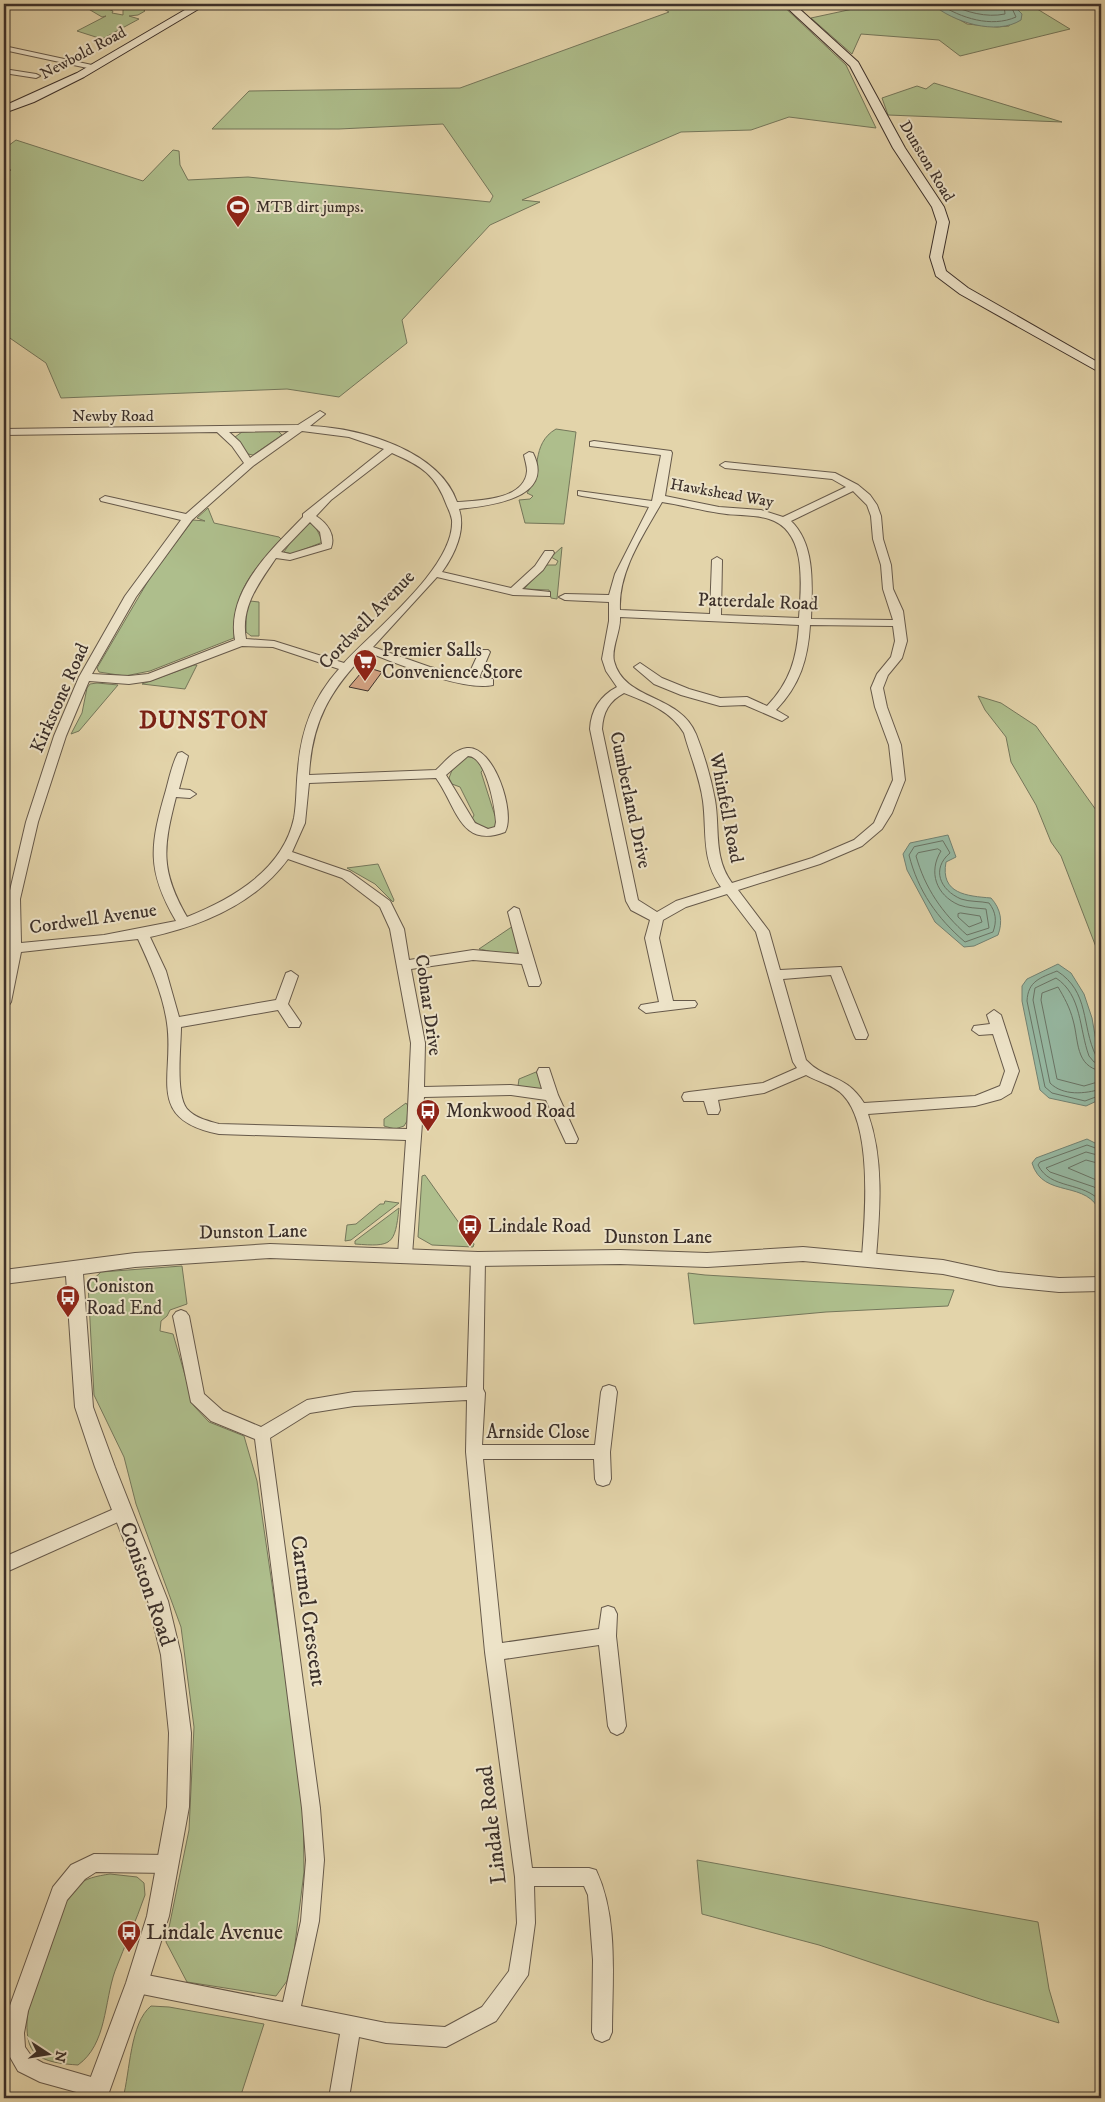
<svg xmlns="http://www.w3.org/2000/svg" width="1105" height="2102" viewBox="0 0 1105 2102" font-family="'IM FELL DW Pica',serif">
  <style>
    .green { fill: #aebe8c; stroke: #75775b }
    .water { fill: #96b9a3; stroke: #728273 }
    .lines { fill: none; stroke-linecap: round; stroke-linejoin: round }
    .shore { stroke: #697466; stroke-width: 1 }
    .building { fill: #d2a181; stroke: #3c302a }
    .minor-casing { stroke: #66594a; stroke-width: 2 }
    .tertiary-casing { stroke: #66594a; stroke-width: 2 }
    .secondary-casing { stroke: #3c302a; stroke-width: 2 }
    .minor { fill: #ede3c8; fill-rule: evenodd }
    .tertiary { fill: #ede3c8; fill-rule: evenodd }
    .secondary { fill: #ede3c8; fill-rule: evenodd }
    .labels { text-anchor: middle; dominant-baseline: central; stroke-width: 4; stroke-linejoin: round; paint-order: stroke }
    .far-street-label { font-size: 16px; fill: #3c302a; stroke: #ede3c8 }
    .far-poi-label { font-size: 16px; fill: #3c302a; stroke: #ede3c8; text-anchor: start }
    .street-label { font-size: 19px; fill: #3c302a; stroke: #ede3c8 }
    .poi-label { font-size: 19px; fill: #3c302a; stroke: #ede3c8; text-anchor: start }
    .near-street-label { font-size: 22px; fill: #3c302a; stroke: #ede3c8 }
    .near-poi-label { font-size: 22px; fill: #3c302a; stroke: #ede3c8; text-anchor: start }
    .district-label { font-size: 24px; font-weight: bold; letter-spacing: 1px; fill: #7a1f14; stroke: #ede3c8 }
  </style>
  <rect width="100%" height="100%" fill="#e3d4aa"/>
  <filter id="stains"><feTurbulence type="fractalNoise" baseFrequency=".004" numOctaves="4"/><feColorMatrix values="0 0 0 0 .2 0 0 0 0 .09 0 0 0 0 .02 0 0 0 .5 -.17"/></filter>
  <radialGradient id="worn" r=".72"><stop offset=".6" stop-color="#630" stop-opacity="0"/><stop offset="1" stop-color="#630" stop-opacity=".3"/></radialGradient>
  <g class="green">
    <path d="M80,4H95L113,11L112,13L123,15V10C129,6 140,5 145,11L138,15L129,16L139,19L102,39L77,31L106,16L102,17Z"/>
    <path d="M655,4H781L846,65L876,128L789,117L751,130L681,132L522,200L540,202L490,225L402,320L407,343L339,397L287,389L61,398L46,363L4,334V177L11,170L4,166V149L16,140L143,181L173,150L179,151L180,165L188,180L248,177L490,202L493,196L443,124L339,129H212L249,91L460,88L669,12Z"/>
    <path d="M876,4H932L967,24L997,27L1009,26L1017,7L1012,4H1029L1070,29L960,56L939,40L861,34L852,54L811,18Z"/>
    <path d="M934,83L1062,122L888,115L882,98L917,86L926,89Z"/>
    <path d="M556,429L576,432L564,524L525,523L519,500L530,499L533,496L527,493C542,473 530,444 556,429Z"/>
    <path d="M278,431L282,435L253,455L248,454L235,437L242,432Z"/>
    <path d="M208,508L214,523L279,537L281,539C265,557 244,579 238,603C234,615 236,626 234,638L150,671L125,676L99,672L97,668L151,576L193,520L205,521L197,518Z"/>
    <path d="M310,522H313L323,542L292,554L284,552L292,540Z"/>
    <path d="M562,547L557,599L551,598L549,590L524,589L546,565H556L558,561L551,557Z"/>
    <path d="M250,601L259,602V636H251L246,632V610Z"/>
    <path d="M194,665H197L185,689L142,684Z"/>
    <path d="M97,683L118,685L79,731L71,734L82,713L87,688L90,684Z"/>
    <path d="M978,696L1001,703L1036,726L1101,817V960L1061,856L1051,842L1036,805L1011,762L1006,737L985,710Z"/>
    <path d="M466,756L477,759L484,769L481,772L495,816L499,819L494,828C485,830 479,826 472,819L474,815L460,787L452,784L449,778L454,765Z"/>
    <path d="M378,864L394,900L393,902L375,884L347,868Z"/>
    <path d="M516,924L521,951C510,959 492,951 479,949Z"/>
    <path d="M536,1072L544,1085L542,1090L518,1086L519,1079Z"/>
    <path d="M406,1103L408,1106L407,1121L404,1126L395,1129L384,1126V1119Z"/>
    <path d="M425,1175L474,1244L473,1247L432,1245L418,1237L422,1176Z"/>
    <path d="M385,1201L399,1203L351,1240L345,1241L347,1225L356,1224L380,1204H384Z"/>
    <path d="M399,1208C395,1245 392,1247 355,1244V1241Z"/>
    <path d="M182,1266L187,1304L170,1310L167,1316L161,1321L160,1331L173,1334L194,1406L209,1422L244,1436L257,1481L303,1798L304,1872L294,1952L287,1981L276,1996L187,1982L166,1942L189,1830L194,1727L181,1627L136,1504L124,1457L94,1395L88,1284L101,1272Z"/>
    <path d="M688,1273L705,1275L954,1290L948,1306L826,1312L694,1324Z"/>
    <path d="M697,1860L1038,1922L1049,1989L1059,2023L986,2001L819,1945L702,1914Z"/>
    <path d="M110,1874L137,1877L144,1883L145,1895C136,1921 125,1945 115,1971C104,2002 107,2044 78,2065C65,2064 44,2063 34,2052C26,2044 26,2023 28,2012C32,1991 62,1899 75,1887C85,1878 97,1876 110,1874Z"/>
    <path d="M151,2006L169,2007L264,2024L240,2098H123C130,2072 130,2023 151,2006Z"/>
  </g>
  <g class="water">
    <path d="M932,4H1012L1022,14L1021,20C996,36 953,22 932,4Z"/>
    <path d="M948,835L956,857L946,862C940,894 967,896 991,898C1001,909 1003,922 998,935L974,946L964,947L935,922L907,870L903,854L910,843Z"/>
    <path d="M1058,964L1071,973L1084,994L1092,1018L1097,1047L1101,1057V1099L1086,1106L1049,1098L1040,1090L1022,1001V986L1027,979Z"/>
    <path d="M1087,1139L1101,1146V1214C1088,1178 1043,1200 1032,1163L1036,1158Z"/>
  </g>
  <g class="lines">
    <g class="shore">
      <path d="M939,4C961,18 991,28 1016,17L1010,4"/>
      <path d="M949,4C966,12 986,18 1005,14L1004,4"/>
      <path d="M943,841L950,853C931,869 940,890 961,899C970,902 980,901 989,903C996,912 997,921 993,932L965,942C937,918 918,891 909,855L914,847Z"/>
      <path d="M938,849L941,851C928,872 936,895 959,905C967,908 977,908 986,909L989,928L967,935C942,913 925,888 916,856L918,853Z"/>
      <path d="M961,913L980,916L982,922L969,927L958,917V914Z"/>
      <path d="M1101,1057L1096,1056C1081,1025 1090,992 1057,971C1040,978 1028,981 1027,1001L1045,1087L1052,1093L1085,1101L1101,1095"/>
      <path d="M1101,1064L1094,1062L1089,1056C1079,1029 1082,995 1056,978L1035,988L1033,1000L1050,1083C1063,1096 1085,1094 1101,1089"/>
      <path d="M1101,1071C1075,1066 1079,1041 1073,1020C1070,1008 1064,997 1058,987L1042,993L1041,1000L1057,1079L1084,1086L1101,1081"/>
      <path d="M1101,1150L1087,1145L1040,1162L1038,1165C1050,1190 1084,1181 1101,1202"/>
      <path d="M1101,1156L1086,1152L1046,1168L1050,1172L1094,1187L1101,1193"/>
      <path d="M1101,1164L1086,1160L1068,1168L1101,1182"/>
    </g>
  </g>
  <path class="building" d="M366,667L382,672L368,691L349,687Z"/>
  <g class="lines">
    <g class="minor-casing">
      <g id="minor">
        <path d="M4,46L92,65L96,67L92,69L4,50Z"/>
        <path d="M4,69L36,74L40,76L36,78L4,73Z"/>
        <path d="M4,399L9,402V421L4,424Z"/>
        <path d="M320,411L325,414L310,426C360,428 439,450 457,502C478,501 525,500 527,471C527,466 525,460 524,455L529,452L533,453C556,499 488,506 459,509C466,530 455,554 442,572L511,588L535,566L545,551H553L554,553L543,570L522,589L550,592V596L513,595L437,577L373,647L430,667L468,676L480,650H488L490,652L479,678L493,679V685C464,692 396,663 367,652C330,690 312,721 309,775L436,770C446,761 453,750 467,748C494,745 516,813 505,832C460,849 457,807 436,778L309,783L305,823L292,852L350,872L390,901L404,929L409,960L473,950L519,954L508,912L514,907L519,909L541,983L539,986H529L522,964L473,960L411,969L425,1043L424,1087L511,1085L542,1089L537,1072L539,1068H549L558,1095L578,1139L576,1143H566L546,1100L511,1095L424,1097L412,1255L410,1259L405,1261L400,1259L398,1255L406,1140L219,1134C144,1119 175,1076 167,1023C163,994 150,965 138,939L21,952L11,1002L9,1005L4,1007V971L8,948V899L26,822L54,736L79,677L125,596L181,520L101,501L100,499L105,496L186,514L244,463L232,446L217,432L4,435V429L298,425ZM289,431L250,458L240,442L229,432ZM302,431L349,437L384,449L303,514V517C271,550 226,591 235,640L148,674L129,676L92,674L136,597L192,520L253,466ZM392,453C422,466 436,475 447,506C449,510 451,515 452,520C455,567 374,630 344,663L274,641L246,639C240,607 259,583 276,558L290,560L331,548C336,535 327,523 316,516L331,500ZM310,522L320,532L322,544L290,554L281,552ZM242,646L273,647L339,669C313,698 301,730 298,769C296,785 297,802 294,818C283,870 232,899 187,917C160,870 163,848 176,797L190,798L196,794L190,790L179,789L188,756L182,752L178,753C172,764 169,779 166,790C150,845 146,870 176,921L104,935L21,943L20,899L38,822L66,736L89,681L129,684L150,681ZM468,756C486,756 495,807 496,822L495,827L488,829L475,823L446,775ZM288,859L342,878L380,907L390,929L411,1043L407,1129L219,1124C208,1121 195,1118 187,1109C175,1094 181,1046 181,1027L278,1010L289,1027H299L301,1023L288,1004L298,976L291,971L286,973L276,1000L179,1017L166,971L150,937C201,926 255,904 288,859Z"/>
        <path d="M594,441L671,451L672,453L665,496L719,507L761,510L783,517L846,487L832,479L725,468L720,465L725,462L835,473L858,485L870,495L877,505L881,516L883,539L891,565L893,589L903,611L907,641L902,658L888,675L883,688L887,707L901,745L905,780L892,813L882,829L862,846L820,864L738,890L769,931L780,970L841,967L868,1035L866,1039H856L854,1035L831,975L783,979L806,1060C826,1081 845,1073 864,1103L975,1096L1000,1086L1005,1071L993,1034L979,1035L972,1030L974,1026L990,1024L987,1015L994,1010L1001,1015L1019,1071L1011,1093L1001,1099L975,1106L868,1114C884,1159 880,1210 876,1257L874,1261L869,1263L864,1261L862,1257C865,1217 873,1126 843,1095C834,1085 818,1082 806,1075L764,1093L718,1100L720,1110L718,1114H708L704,1101H684L682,1097L684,1093L689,1092L763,1083L797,1068L793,1062L756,932L727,894L686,907L663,920L659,938L673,1001H695L697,1004L695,1007L646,1013L639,1008L641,1005L659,1002L645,938L650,920L631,910L626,901L590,729C591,710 600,696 617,687L606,671L602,659L609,621V602L565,600L559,597L565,594L609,595L615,574L649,507L582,496L578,495V491L652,501L661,455L590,446V442ZM853,491L867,505L871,516L873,539L881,565L883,589L893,620L811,619C812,587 816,545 791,521ZM662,502C681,505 700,510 719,513C736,516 753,514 769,519C808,531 801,587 799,618L721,615L722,560L717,557L712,560L710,614L620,610C618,571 644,534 662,502ZM620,617L799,625C797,658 790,682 767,706L747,697L720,698L689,689L662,678L640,663L634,667L654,684L681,695L720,706L745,705L782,721L788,717L776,710C800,685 808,659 810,625L893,626L895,641L891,657L877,674L871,688L875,707L889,745L893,780L874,823L854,840L812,858L732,883C713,857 720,829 715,800C711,778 704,754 696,734C680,694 624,701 614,661C611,648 621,631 620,617ZM624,693C647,702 671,711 684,733C690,755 700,778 703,801C707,832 701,860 721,887L676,901L657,912L638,900L602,729C603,712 609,701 624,693Z"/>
        <path d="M478,1253L483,1255L485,1259L483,1389L485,1393L482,1445H595L601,1392L603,1387L609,1385L615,1387L617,1392L610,1452L611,1479L609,1484L603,1486L597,1484L595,1479L594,1459H483L502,1643L599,1629L602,1608L608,1606L614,1608L617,1614L616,1636L626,1726L623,1732L617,1735L611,1732L608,1726L599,1645L504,1659L532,1868H589L596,1870C619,1919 612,1979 612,2032L609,2039L602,2042L595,2039L592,2032L593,1960L588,1895L584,1886H534L535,1923L528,1975L496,2021L446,2047L386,2043L359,2037L349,2098H329L340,2034L137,1993L130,1990L127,1983L130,1976L137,1973L283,2002L301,1921L306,1860L302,1808L255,1439L211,1421L191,1402L173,1316L176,1312L181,1310L186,1312L189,1316L204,1394L223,1411L261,1427L307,1400L354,1392L467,1387L471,1259L473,1255ZM467,1400L466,1452L485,1652L515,1877L517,1923L509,1971L482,2007L445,2027L386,2023L301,2006L319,1921L324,1860L320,1808L270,1438L310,1413L354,1406Z"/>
        <path d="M123,1505L129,1507L131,1512L129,1517L4,1573V1557Z"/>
        <path d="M94,1854L169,1855L176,1857L178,1864L176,1871L169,1873L96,1872L85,1879L67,1900L28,2011L24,2033L25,2047L32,2057L43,2063L105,2081L108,2088L105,2095L98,2098L40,2082L18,2071L6,2050L4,2033L8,2011L53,1887L71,1865Z"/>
      </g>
    </g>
    <g class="tertiary-casing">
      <path id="tertiary" d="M270,1244L478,1252L620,1250L707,1253L803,1247L943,1260L999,1272L1059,1278L1101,1277V1291L1059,1292L999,1286L943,1274L803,1261L707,1267L620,1264L478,1266L270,1258L135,1267L83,1274L93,1407L115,1467L168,1601L181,1655L191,1733L189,1807L169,1916L148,1983L107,2098H83L126,1983L147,1916L167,1807L169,1733L161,1655L148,1601L95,1467L75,1407L66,1276L4,1284V1270L135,1253Z"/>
    </g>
    <g class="secondary-casing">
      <g id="secondary">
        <path d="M195,4H207L84,77L34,102L4,113V106L77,73Z"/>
        <path d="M783,4H794L858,62L905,148L944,207L949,222L942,257L946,271L968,288L1101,364V373L960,294L936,276L930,257L937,222L932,207L893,148L850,66Z"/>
      </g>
    </g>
    <use href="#minor" class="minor"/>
    <use href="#tertiary" class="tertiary"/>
    <use href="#secondary" class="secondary"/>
  </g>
  <defs>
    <g id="stadium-pin" transform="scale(1.25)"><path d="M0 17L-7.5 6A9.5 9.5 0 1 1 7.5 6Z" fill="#8f2418" stroke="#ede3c8"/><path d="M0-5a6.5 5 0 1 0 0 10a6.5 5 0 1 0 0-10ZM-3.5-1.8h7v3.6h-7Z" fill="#fff"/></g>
    <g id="supermarket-pin" transform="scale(1.25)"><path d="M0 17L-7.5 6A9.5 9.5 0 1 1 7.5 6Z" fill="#8f2418" stroke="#ede3c8"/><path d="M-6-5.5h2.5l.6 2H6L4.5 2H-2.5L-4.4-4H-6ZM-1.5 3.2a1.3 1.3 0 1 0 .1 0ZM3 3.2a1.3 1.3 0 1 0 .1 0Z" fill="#fff"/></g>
    <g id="bus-pin" transform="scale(1.25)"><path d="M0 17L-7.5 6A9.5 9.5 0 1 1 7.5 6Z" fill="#8f2418" stroke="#ede3c8"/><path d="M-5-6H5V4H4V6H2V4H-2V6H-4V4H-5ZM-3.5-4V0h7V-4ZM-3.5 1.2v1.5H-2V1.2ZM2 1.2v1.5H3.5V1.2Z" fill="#fff"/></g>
  </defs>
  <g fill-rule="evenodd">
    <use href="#stadium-pin" x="238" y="207"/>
    <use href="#supermarket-pin" x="365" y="661"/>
    <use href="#bus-pin" x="428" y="1111"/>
    <use href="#bus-pin" x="470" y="1226"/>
    <use href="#bus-pin" x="68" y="1297"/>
    <use href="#bus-pin" x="129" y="1932"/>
  </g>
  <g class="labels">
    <g class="far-street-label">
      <text transform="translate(83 53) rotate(-28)">Newbold Road</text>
      <text transform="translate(927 161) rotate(59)">Dunston Road</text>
      <text x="113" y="416">Newby Road</text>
      <text transform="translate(722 493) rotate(10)">Hawkshead Way</text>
    </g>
    <g class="far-poi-label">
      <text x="256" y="207">MTB dirt jumps.</text>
    </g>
    <g class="street-label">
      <text transform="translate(758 602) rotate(2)">Patterdale Road</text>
      <text transform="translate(367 620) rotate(-46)">Cordwell Avenue</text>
      <text transform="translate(60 698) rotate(-66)">Kirkstone Road</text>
      <text transform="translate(630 800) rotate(78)">Cumberland Drive</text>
      <text transform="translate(726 808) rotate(79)">Whinfell Road</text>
      <text transform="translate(93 919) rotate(-8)">Cordwell Avenue</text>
      <text transform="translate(428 1005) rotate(82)">Cobnar Drive</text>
      <text transform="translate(253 1232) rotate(-1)">Dunston Lane</text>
      <text x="658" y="1237">Dunston Lane</text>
      <text x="538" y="1432">Arnside Close</text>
    </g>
    <g class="poi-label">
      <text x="382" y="650">Premier Salls<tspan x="382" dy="22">Convenience Store</tspan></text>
      <text x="446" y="1111">Monkwood Road</text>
      <text x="488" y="1226">Lindale Road</text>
      <text x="86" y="1286">Coniston<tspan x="86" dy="22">Road End</tspan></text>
    </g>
    <g class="near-street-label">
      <text transform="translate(147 1584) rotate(71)">Coniston Road</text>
      <text transform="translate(308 1611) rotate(82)">Cartmel Crescent</text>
      <text transform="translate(492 1825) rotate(-97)">Lindale Road</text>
    </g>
    <g class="near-poi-label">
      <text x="146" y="1932">Lindale Avenue</text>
    </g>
    <g class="district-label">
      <text x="204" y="721">DUNSTON</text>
    </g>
  </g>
  <rect width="1105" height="2102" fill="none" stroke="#e3d4aa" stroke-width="20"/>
  <rect x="5" y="5" width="1095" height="2092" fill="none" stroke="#3c302a" stroke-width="2.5"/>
  <rect x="10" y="10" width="1085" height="2082" fill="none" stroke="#3c302a"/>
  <g transform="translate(48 2054) rotate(102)" stroke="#ede3c8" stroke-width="4" paint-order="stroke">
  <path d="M0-4L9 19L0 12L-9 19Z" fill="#3c302a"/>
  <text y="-8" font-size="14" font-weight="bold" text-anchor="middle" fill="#3c302a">N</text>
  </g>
  <rect width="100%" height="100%" filter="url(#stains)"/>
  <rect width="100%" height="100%" fill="url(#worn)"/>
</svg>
